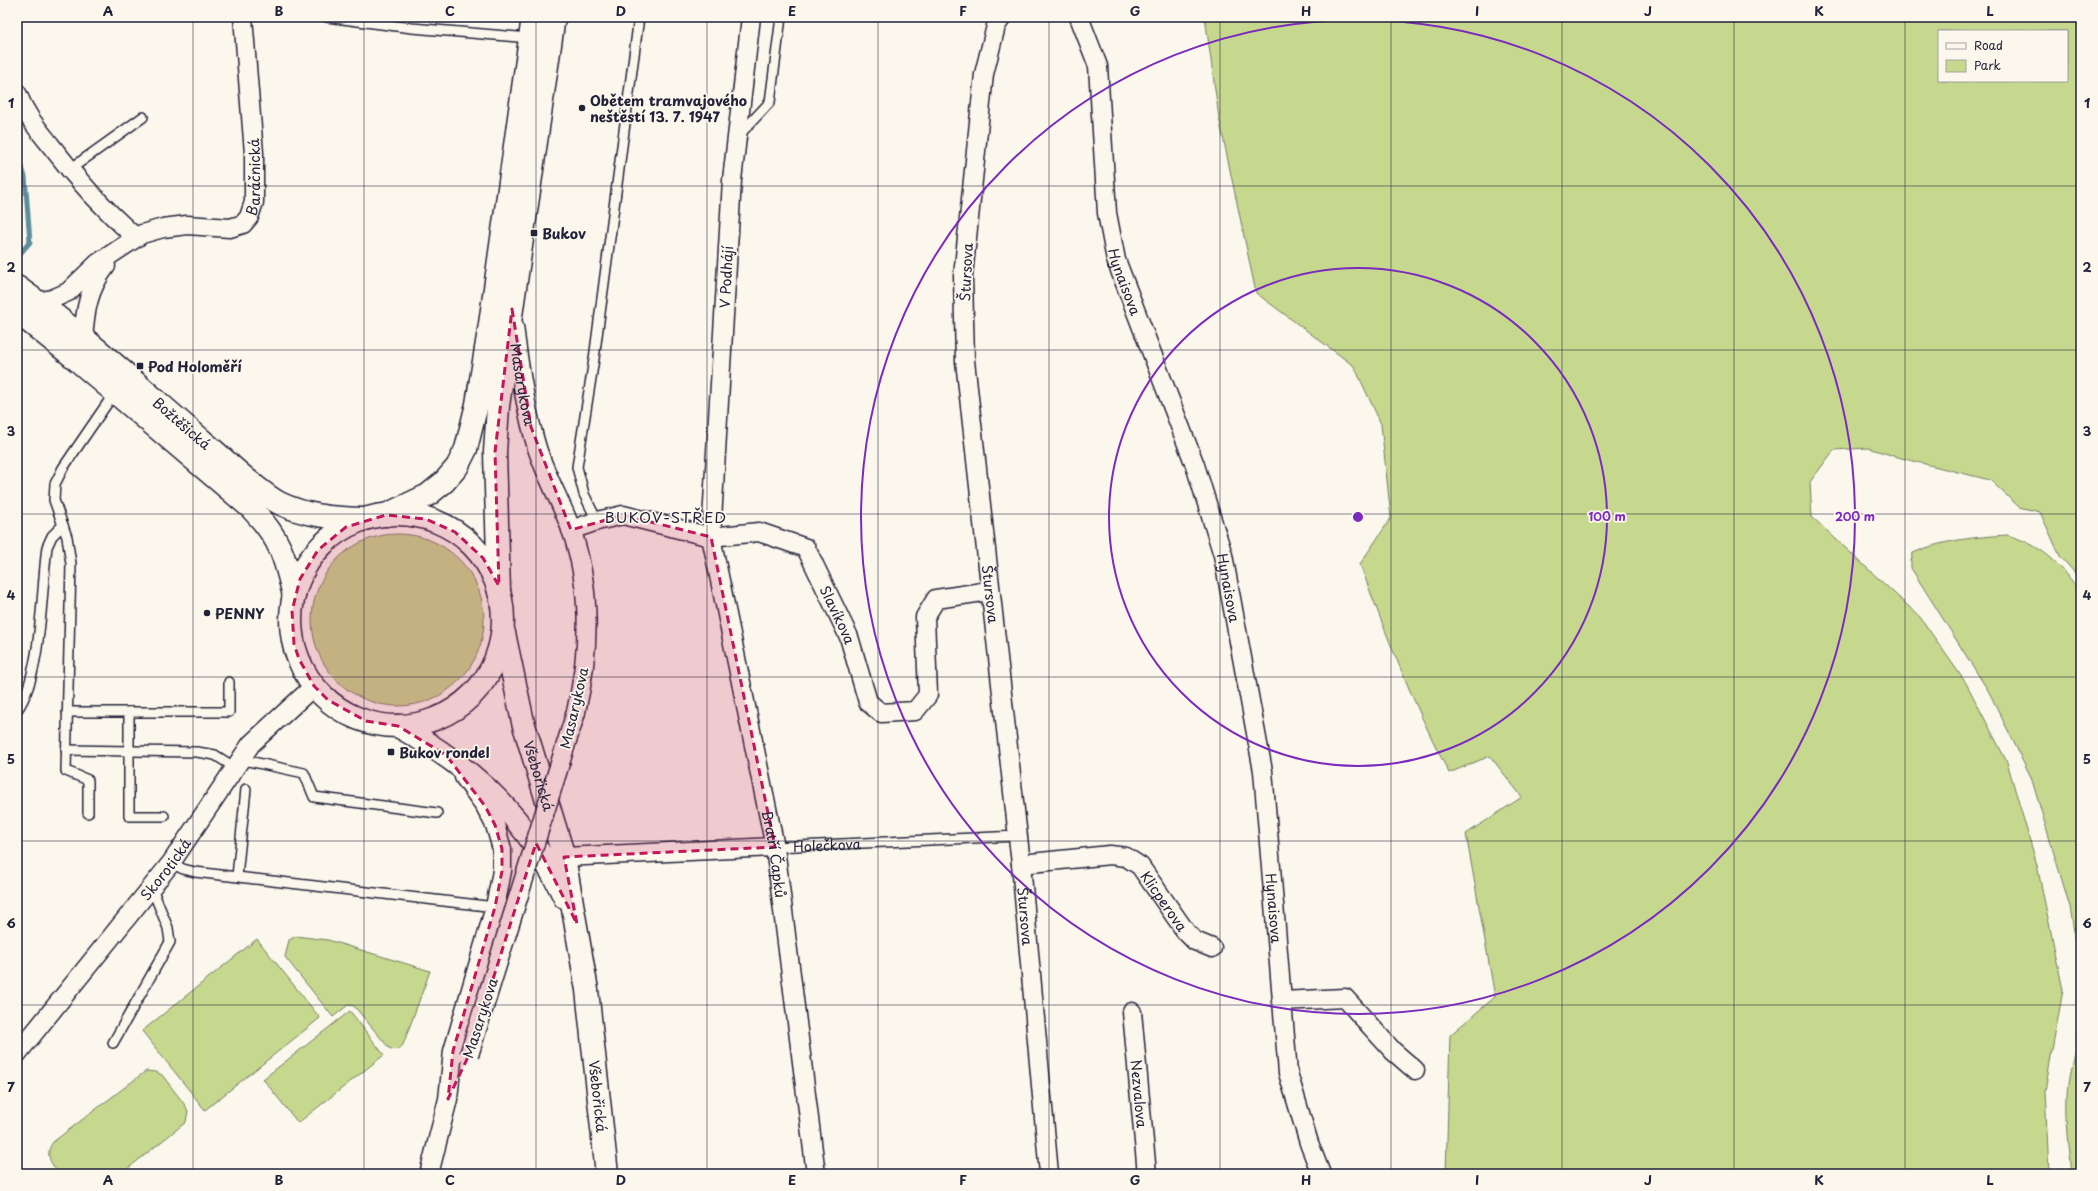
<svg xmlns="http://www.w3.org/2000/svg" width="2098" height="1191" viewBox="0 0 2098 1191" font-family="'Playpen Sans',sans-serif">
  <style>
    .green { fill: #c5d88d; stroke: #747d64; fill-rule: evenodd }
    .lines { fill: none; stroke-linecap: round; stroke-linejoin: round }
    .stream { stroke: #5c8d9a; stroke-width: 5 }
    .lane-casing { stroke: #22223b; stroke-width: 12 }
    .street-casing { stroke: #22223b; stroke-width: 21 }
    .secondary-casing { stroke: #22223b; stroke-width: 25 }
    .primary-casing { stroke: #22223b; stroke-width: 25 }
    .lane { stroke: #fbf7ec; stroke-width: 9 }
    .street { stroke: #fbf7ec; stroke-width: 18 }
    .secondary { stroke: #fbf7ec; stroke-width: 22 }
    .primary { stroke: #fbf7ec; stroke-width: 22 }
    .street-bridge-casing { stroke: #22223b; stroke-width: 21; stroke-linecap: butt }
    .street-bridge { stroke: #fbf7ec; stroke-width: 18 }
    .marked { fill: #c2185b; fill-opacity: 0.2; stroke: #c2185b; stroke-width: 3; stroke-dasharray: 8 5; stroke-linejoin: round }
    .grid { fill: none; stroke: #22223b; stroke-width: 1; stroke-opacity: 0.55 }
    .ring { fill: none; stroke: #7b2cbf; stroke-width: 2 }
    .poi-dot { fill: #22223b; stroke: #fbf7ec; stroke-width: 1.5 }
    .labels { text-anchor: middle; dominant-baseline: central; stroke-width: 3.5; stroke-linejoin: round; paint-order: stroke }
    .poi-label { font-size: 14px; font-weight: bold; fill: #22223b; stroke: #fbf7ec; text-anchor: start }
    .street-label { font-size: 14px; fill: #22223b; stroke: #fbf7ec }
    .neighbourhood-label { font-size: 15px; letter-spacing: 1px; fill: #22223b; stroke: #fbf7ec }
    .centre { fill: #7b2cbf; stroke: #fbf7ec; stroke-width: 2 }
    .ring-label { font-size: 12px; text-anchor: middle; font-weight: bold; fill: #7b2cbf; stroke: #fbf7ec; stroke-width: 3.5; stroke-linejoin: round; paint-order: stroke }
    .neatline { fill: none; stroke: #22223b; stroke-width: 1.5 }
    .grid-label { font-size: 13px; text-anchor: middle; font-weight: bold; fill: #22223b }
  </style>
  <rect width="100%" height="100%" fill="#fbf7ec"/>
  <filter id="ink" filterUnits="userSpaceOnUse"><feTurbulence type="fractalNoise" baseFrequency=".025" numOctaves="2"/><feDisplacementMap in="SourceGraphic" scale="8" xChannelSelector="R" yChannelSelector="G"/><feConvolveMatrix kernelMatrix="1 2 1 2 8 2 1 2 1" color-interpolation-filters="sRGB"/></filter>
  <g filter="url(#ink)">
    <g class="green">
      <path d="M1205,17H2081V580L2060,556L2040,512L2019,507L1990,480L1901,458L1868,448L1834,450L1810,482L1812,517L1920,617L1966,683L2007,762L2037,865L2063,990L2045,1090L2049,1174H1446L1450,1035L1495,997L1466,834L1522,797L1490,756L1449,773C1414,706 1386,635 1360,564L1391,518L1381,424L1354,366L1256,293L1219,118ZM1939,31H2067V81H1939Z"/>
      <circle cx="398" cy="620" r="86"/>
      <path d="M2007,535C2044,546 2059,563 2081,593V974L2070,907L2031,777L1989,692L1911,568V561L1913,553C1942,540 1976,537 2007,535Z"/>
      <path d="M296,936L328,940L430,971L403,1045C398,1050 395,1051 389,1048L354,1006L348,1005L333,1017L285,957L289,940Z"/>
      <path d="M257,939L320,1018L205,1110L142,1031Z"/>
      <path d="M2081,1009V1174H2072C2069,1141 2063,1105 2070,1072C2074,1051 2079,1031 2081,1009Z"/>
      <path d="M350,1011L384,1055L298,1123L263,1079Z"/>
      <path d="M146,1071L156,1072L162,1075L185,1105L188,1111L186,1122L121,1174H59C51,1163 44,1155 53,1142Z"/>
    </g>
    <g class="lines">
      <path class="stream" d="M17,152L25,177L30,242L17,257"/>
      <g class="lane-casing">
        <g id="lane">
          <path d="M327,17L412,28L530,38"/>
          <path d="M740,134L770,102L781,17"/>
          <path d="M69,170L143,117"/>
          <path d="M597,521L584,494L577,467L594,359L639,17"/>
          <path d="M17,710C42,676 41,591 47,547L52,536L63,525"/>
          <path d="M67,712H129"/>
          <path d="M66,750L197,752L215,755L234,767"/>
          <path d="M239,759L304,773L314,797L437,813"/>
          <path d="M88,813V780L66,771L71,564L67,537L54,500L55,484L63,468L115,392"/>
          <path d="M164,816H129V712H229V682"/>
          <path id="s1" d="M775,847L1018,836"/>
          <path d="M171,863L183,869L195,872L495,907"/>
          <path d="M237,876L246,789"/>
          <path d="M113,1043L170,942L168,928L151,886"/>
        </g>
      </g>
      <g class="street-casing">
        <g id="street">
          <path id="s2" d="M751,17L732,180L711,537L775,847L816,1174"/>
          <path id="s3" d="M1002,17L996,26L984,74L963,276L965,361L1021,864L1049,1174"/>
          <path id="s4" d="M1079,17L1098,66L1107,213L1116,260L1195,465L1223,555L1263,771L1288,1073L1309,1143L1321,1174"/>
          <path d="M17,93C26,116 37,128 52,147C77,180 104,209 135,237"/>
          <path id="s5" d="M37,302L52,299L68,292L98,263L142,234L163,228L187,225L230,228L243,224L249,217L254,202V153L243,17"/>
          <path id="s6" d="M514,326C519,367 525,408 537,448C546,476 561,502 571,529C592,590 590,650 576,712"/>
          <path d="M83,339C85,311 88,289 106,266"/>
          <path id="s7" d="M571,530L597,521L623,515L711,537L759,532L806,548L849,637L868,702L881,713L915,711L928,695L925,617L936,599L989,591"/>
          <path d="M564,857L775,847"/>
          <path id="s8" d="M1021,864L1110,855L1126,857L1140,866L1186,932L1195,941L1212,948"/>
          <path d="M1281,1001L1345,998L1393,1051L1415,1070"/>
          <path id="s9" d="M1132,1012L1147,1174"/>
          <path id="s10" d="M17,1054L171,863L251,744L314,686"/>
          <path d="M429,1174L448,1099L453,1051L495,907L502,871V849L495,825L485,806L464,777"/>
        </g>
      </g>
      <g class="secondary-casing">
        <g id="secondary">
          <path d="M386,515L428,495L444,482L457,467L466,449L477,404L490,324L533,17"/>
          <path d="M499,592L495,452L498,406L554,17"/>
        </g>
      </g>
      <g class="primary-casing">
        <g id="primary">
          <path id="s11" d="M17,287C83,333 143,390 204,442C226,460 255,490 279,503C306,516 333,518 362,519"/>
          <path d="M17,312L77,360L251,508C280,538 285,557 294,596"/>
          <circle cx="397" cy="620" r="106"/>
          <path id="s12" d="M504,633L523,722L564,857L587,990L607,1174"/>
          <path d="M398,726C474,768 527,818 565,898"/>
        </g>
      </g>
      <use href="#lane" class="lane"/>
      <use href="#street" class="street"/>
      <use href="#secondary" class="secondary"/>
      <use href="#primary" class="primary"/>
      <g class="street-bridge-casing">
        <path id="street-bridge" d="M469,1055L576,712"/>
      </g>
      <use href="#street-bridge" class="street-bridge"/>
    </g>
  </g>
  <path class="marked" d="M512,309L531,427L571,530L623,515L711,537L775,847L564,857L577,924L536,843L469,1055L448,1099L453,1051L495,907L502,871V849L495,825L485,806L446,755L398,726L366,721L328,700L314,686L299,659L294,644L292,611L300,579L318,550L346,527L386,515L426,519L455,532L483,558L499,586L495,452Z"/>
  <path class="grid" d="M193,17V1174M364,17V1174M536,17V1174M707,17V1174M878,17V1174M1049,17V1174M1220,17V1174M1391,17V1174M1562,17V1174M1734,17V1174M1905,17V1174M17,186H2081M17,350H2081M17,514H2081M17,677H2081M17,841H2081M17,1005H2081"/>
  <g class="ring">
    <circle cx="1358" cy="517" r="249"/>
    <circle cx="1358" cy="517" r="497"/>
  </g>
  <g class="poi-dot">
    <circle cx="582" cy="108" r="4"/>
    <rect x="530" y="229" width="8" height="8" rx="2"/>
    <rect x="136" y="362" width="8" height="8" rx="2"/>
    <circle cx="207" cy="613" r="4"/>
    <rect x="387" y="748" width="8" height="8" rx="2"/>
  </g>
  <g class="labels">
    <g class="poi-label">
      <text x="590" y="100">Obětem tramvajového<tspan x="590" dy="16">neštěstí 13. 7. 1947</tspan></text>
      <text x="542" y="233">Bukov</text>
      <text x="148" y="366">Pod Holoměří</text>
      <text x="215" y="613">PENNY</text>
      <text x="399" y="752">Bukov rondel</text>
    </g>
    <g class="street-label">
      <text stroke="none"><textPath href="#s5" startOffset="280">Baráčnická</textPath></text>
      <text transform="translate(966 272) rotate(-87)">Štursova</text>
      <text transform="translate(726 277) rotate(-87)">V Podhájí</text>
      <text stroke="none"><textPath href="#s4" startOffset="271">Hynaisova</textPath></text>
      <text stroke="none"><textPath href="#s6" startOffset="59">Masarykova</textPath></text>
      <text stroke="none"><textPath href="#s11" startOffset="214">Božtěšická</textPath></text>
      <text stroke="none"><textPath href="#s4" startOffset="595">Hynaisova</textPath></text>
      <text stroke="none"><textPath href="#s3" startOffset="583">Štursova</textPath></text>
      <text stroke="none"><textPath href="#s7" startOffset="317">Slavíkova</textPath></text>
      <text transform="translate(574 708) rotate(-77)">Masarykova</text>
      <text stroke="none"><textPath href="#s12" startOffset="147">Všebořická</textPath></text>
      <text stroke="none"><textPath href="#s1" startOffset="52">Holečkova</textPath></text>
      <text stroke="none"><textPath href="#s2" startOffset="845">Bratří Čapků</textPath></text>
      <text stroke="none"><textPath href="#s10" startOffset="237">Skorotická</textPath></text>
      <text stroke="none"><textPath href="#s8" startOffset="165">Klicperova</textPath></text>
      <text stroke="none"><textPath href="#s4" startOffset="919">Hynaisova</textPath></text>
      <text stroke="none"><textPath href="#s3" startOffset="907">Štursova</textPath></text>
      <text transform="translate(480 1018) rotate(-72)">Masarykova</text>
      <text stroke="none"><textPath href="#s9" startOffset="82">Nezvalova</textPath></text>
      <text stroke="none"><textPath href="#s12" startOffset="474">Všebořická</textPath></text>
    </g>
    <g class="neighbourhood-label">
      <text x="666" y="516">BUKOV-STŘED</text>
    </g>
  </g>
  <circle cx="1358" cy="517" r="6" class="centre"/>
  <g class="ring-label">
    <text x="1607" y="521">100 m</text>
    <text x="1855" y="521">200 m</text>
  </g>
  <rect width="2098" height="1191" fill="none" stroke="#fbf7ec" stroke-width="44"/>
  <rect x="1938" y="30" width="130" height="52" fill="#fbf7ec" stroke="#a4a2a5"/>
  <rect x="1946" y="43" width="20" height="6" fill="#fbf7ec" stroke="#a4a2a5"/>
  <text x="1974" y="50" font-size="12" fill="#22223b">Road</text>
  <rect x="1946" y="60" width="20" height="12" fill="#c5d88d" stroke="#a4a2a5"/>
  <text x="1974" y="70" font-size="12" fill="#22223b">Park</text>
  <rect x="22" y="22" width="2054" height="1147" class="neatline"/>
  <g class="grid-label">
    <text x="108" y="16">A</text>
    <text x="279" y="16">B</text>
    <text x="450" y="16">C</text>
    <text x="621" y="16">D</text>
    <text x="792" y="16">E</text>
    <text x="963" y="16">F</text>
    <text x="1135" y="16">G</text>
    <text x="1306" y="16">H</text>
    <text x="1477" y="16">I</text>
    <text x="1648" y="16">J</text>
    <text x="1819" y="16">K</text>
    <text x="1990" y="16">L</text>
    <text x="11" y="108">1</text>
    <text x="2087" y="108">1</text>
    <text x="11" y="272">2</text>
    <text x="2087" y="272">2</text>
    <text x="11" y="436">3</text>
    <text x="2087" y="436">3</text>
    <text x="11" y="600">4</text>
    <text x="2087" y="600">4</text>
    <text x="11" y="764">5</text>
    <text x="2087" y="764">5</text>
    <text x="11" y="928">6</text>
    <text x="2087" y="928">6</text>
    <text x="11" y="1092">7</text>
    <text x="2087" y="1092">7</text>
    <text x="108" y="1185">A</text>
    <text x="279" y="1185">B</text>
    <text x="450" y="1185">C</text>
    <text x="621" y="1185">D</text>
    <text x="792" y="1185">E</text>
    <text x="963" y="1185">F</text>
    <text x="1135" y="1185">G</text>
    <text x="1306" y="1185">H</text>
    <text x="1477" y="1185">I</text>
    <text x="1648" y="1185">J</text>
    <text x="1819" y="1185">K</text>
    <text x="1990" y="1185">L</text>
  </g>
</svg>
